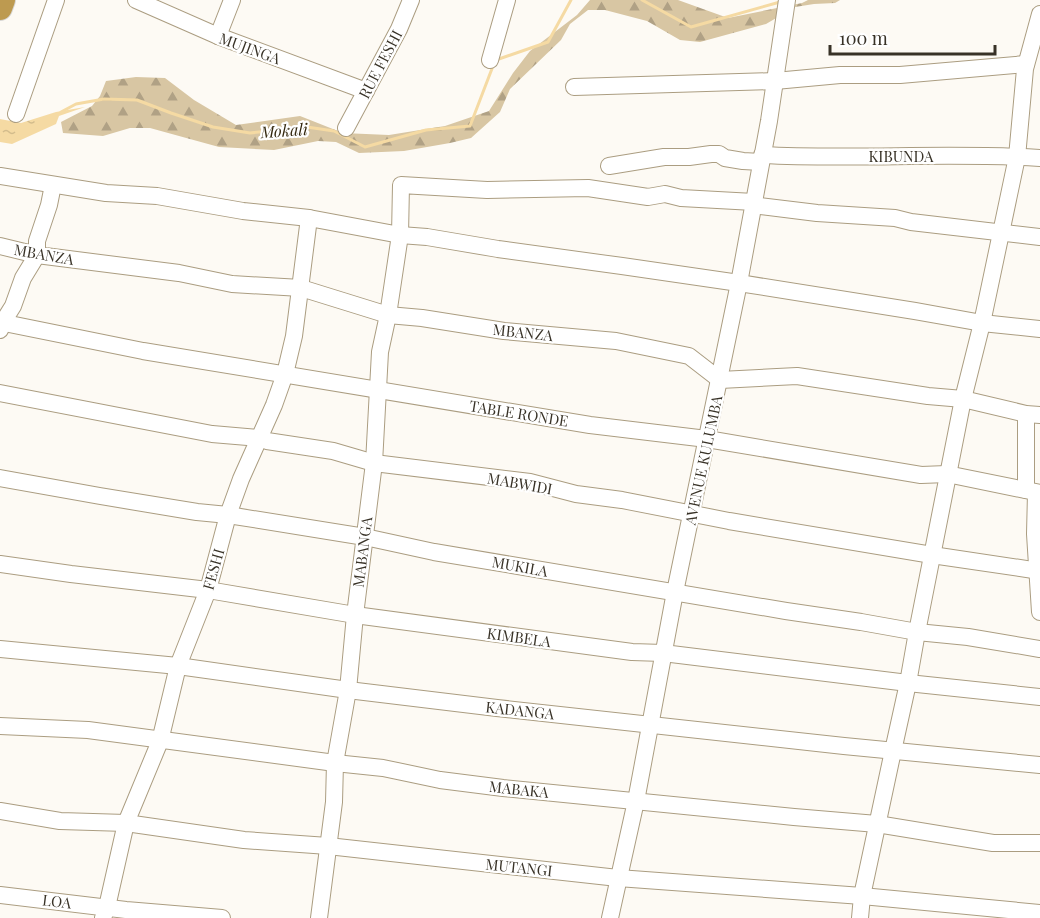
<svg xmlns="http://www.w3.org/2000/svg" width="1040" height="918" viewBox="0 0 1040 918" font-family="'Playfair Display',serif">
  <style>
    .forest { fill: url(#forest-firs) }
    .water { fill: url(#water-ripples) }
    .lines { fill: none; stroke-linecap: round; stroke-linejoin: round }
    .stream { stroke: #f5daa3; stroke-width: 3 }
    .minor-casing { stroke: #ab9d81; stroke-width: 18 }
    .highway-casing { stroke: #d7d6d4; stroke-width: 26 }
    .minor { stroke: #fff; stroke-width: 16 }
    .highway { stroke: #bd9a50; stroke-width: 24 }
    .labels { text-anchor: middle; dominant-baseline: central; stroke-width: 4.5; stroke-linejoin: round; paint-order: stroke }
    .street-label { font-size: 15px; fill: #383227; stroke: #fff }
    .water-label { font-size: 16px; font-style: italic; fill: #33270e; stroke: #fff }
  </style>
  <defs>
    <pattern id="forest-firs" width="22" height="20" patternUnits="userSpaceOnUse" patternTransform="scale(1.5)"><rect width="22" height="20" fill="#d8c6a3"/><path d="M5 1l3.5 6h-7zM16 11l3.5 6h-7z" fill="#b0a185"/></pattern>
    <pattern id="water-ripples" width="26" height="14" patternUnits="userSpaceOnUse" patternTransform="scale(1.5)"><rect width="26" height="14" fill="#f5daa3"/><path d="M2 4q2-2 4 0t4 0M15 11q2-2 4 0t4 0" fill="none" stroke="#d3bc8c"/></pattern>
  </defs>
  <rect width="100%" height="100%" fill="#fdfaf4"/>
  <path class="forest" d="M590,0H678L728,18L802,3L808,0H840L835,3L814,4L795,7L766,24L700,42L680,40L647,21L605,10H588L570,24L561,40L510,89L500,112L471,138L450,143L404,151L359,153L336,142L318,141L274,150L219,147L150,128H130L103,136L63,133L61,122L92,106L100,96L106,81L136,77L165,78L194,100L236,125L300,116L343,133L389,135L445,126L489,111L513,73L530,51L577,15Z"/>
  <path class="water" d="M85,107L59,116L56,124L12,144L0,142V119L21,123L56,112Z"/>
  <g class="lines">
    <g class="stream">
      <path d="M642,0L691,27L780,2"/>
      <path d="M496,60L548,42L571,0"/>
      <path d="M61,112L76,104L104,99L137,100L171,113L213,127L250,133L307,127L334,131L365,147L426,130L470,126L493,66"/>
    </g>
    <g class="minor-casing">
      <g id="minor">
        <path d="M136,0L218,36L366,91"/>
        <path d="M218,36L232,0"/>
        <path d="M490,60L507,0"/>
        <path d="M574,87L775,81L840,75H900L1026,64"/>
        <path d="M16,114L56,0"/>
        <path d="M346,128L399,29L411,0"/>
        <path d="M762,155C855,160 948,152 1040,158"/>
        <path d="M609,166L664,157H689L711,154H719L725,158L743,161L761,162"/>
        <path d="M0,176L106,193L157,196L243,211L309,218L400,235L427,237L498,249L622,266L739,283L915,311L982,323L1040,329"/>
        <path d="M752,205L817,213L895,218L911,222L1040,237"/>
        <path d="M0,246L37,255L179,273L232,284L301,288L388,315L422,318L504,331L616,341L689,356L720,380L797,376L928,396L963,399L1026,414L1040,415"/>
        <path d="M0,322L143,351L590,425L707,439L921,475L947,474L1040,493"/>
        <path d="M0,330L3,322L13,306L23,278L37,255V241L49,205L53,185"/>
        <path d="M0,393L212,434L258,438L267,441L333,451L374,463L530,482L576,494L622,500L729,521L932,555L1040,571"/>
        <path d="M1026,414V490"/>
        <path d="M0,478L100,496L197,512L228,515L365,537L434,552L786,611L861,622L917,632L968,637L1040,649"/>
        <path d="M1036,493L1035,534L1040,612"/>
        <path d="M0,564L71,574L208,590L355,615L632,652L663,653L908,683L1040,697"/>
        <path d="M0,649L178,666L348,690L497,708L844,746L1040,765"/>
        <path d="M0,726L88,730L335,763L383,768L440,780L503,788L794,817L877,824L993,843H1040"/>
        <path d="M0,811L60,821L126,823L244,840L328,846L618,878L862,896L1040,913"/>
        <path d="M0,895L126,910L222,918"/>
        <path d="M103,918L107,907L126,823L160,741L178,666L208,590L228,515L241,479L274,405L285,374L294,336L309,218"/>
        <path d="M319,918L334,802L335,763L348,690L355,615L374,463L380,352L388,315L400,235L401,185L487,190L588,188L648,197L665,194L681,198L754,202"/>
        <path d="M610,918L636,801L675,592L739,283L769,121L787,0"/>
        <path d="M860,918L862,896L893,751L908,683L917,632L963,399L982,323L1017,157L1025,69L1040,14"/>
      </g>
    </g>
    <g class="highway-casing">
      <path id="highway" d="M0,8L3,0"/>
    </g>
    <use href="#minor" class="minor"/>
    <use href="#highway" class="highway"/>
  </g>
  <g class="labels">
    <g class="street-label">
      <text transform="translate(250 48) rotate(20)">MUJINGA</text>
      <text transform="translate(380 64) rotate(-62)">RUE FESHI</text>
      <text x="901" y="156">KIBUNDA</text>
      <text transform="translate(44 254) rotate(10)">MBANZA</text>
      <text transform="translate(523 332) rotate(6)">MBANZA</text>
      <text transform="translate(519 413) rotate(9)">TABLE RONDE</text>
      <text transform="translate(703 460) rotate(-78)">AVENUE KULUMBA</text>
      <text transform="translate(520 483) rotate(10)">MABWIDI</text>
      <text transform="translate(362 552) rotate(-83)">MABANGA</text>
      <text transform="translate(520 566) rotate(10)">MUKILA</text>
      <text transform="translate(213 569) rotate(-74)">FESHI</text>
      <text transform="translate(519 637) rotate(8)">KIMBELA</text>
      <text transform="translate(520 710) rotate(6)">KADANGA</text>
      <text transform="translate(519 789) rotate(6)">MABAKA</text>
      <text transform="translate(519 867) rotate(6)">MUTANGI</text>
      <text transform="translate(57 901) rotate(7)">LOA</text>
    </g>
    <g class="water-label">
      <text transform="translate(284 130) rotate(-4)">Mokali</text>
    </g>
  </g>
  <path d="M830 45v9h165v-9" fill="none" stroke="#383227" stroke-width="3"/>
  <text x="839" y="45" font-size="18" fill="#383227" stroke="#ffffff" stroke-width="4.5" paint-order="stroke">100 m</text>
</svg>
